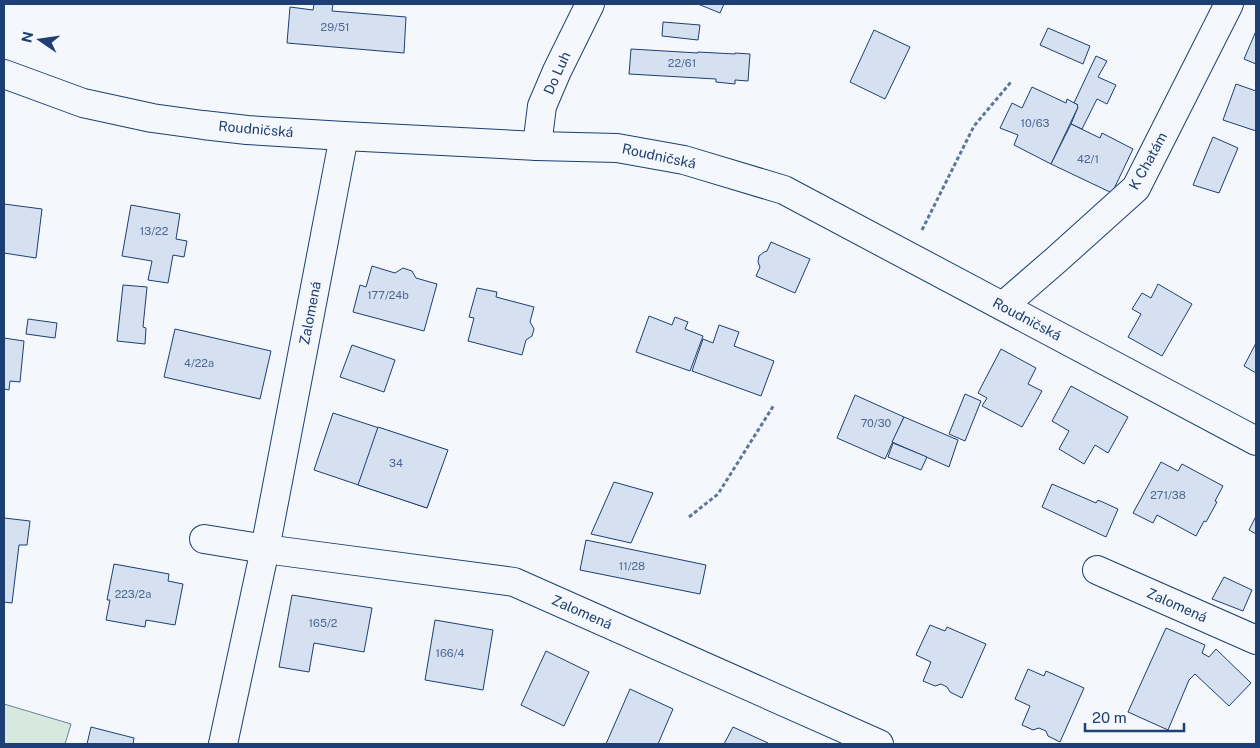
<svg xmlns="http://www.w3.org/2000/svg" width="1260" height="748" viewBox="0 0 1260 748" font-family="'Public Sans',sans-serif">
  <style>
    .green { fill: #d7e8df; stroke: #687fa3 }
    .building { fill: #d5e0f0; stroke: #1d3f73 }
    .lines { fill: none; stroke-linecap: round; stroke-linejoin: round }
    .minor-casing { stroke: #1d3f73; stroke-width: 30 }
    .path { stroke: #5e769c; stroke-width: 3; stroke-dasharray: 4 2.5; stroke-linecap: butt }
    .minor { stroke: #f4f7fb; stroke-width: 28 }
    .labels { text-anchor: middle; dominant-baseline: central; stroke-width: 4; stroke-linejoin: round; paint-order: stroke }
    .number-label { font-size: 11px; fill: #4b6792 }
    .street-label { font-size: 14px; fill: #1d3f73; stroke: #f4f7fb }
  </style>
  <rect width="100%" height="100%" fill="#f4f7fb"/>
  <path class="green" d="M4,704L71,724L65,744H4Z"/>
  <g class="building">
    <path d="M314,4H333L332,11L406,17L404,53L287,43L290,7L313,10Z"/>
    <path d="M698,4H724L720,13Z"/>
    <path d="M663,22L700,25L698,40L662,36Z"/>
    <path d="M1048,28L1090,46L1083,64L1040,45Z"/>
    <path d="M874,30L910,47L885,99L850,82Z"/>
    <path d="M1256,31V64L1244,59Z"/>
    <path d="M631,49L698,53V52L735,54V53L750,54L748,81L735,80V84L716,82V79L629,74Z"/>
    <path d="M1096,56L1107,61L1098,77L1116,85L1107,104L1097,99L1082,129L1071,124L1078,107L1077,106L1078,105L1074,103Z"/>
    <path d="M1236,84L1256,91V131L1223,120Z"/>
    <path d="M1032,87L1066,103L1067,99L1078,105L1077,106L1078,107L1051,164L1014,145L1018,135L1000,128L1012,103L1022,108Z"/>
    <path d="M1071,124L1100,138L1102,133L1133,149L1112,193L1051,164Z"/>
    <path d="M1213,137L1238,148L1219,193L1193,185Z"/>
    <path d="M4,204L42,209L36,258L4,253Z"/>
    <path d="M131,205L180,214L176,239L187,241L184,257L173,255L168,283L148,280L152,261L122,256Z"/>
    <path d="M771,242L810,259L795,293L756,276L760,267L758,262L759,256L764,252L767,251Z"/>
    <path d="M372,266L395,273L403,268L412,271L416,278L437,284L424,331L353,312L360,285L366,287Z"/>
    <path d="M1158,284L1192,304L1162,356L1128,337L1141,314L1132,309L1142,293L1151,298Z"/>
    <path d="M123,285L147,287L143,327L146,328L145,344L117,341Z"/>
    <path d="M477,288L497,292L496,297L534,307L530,322L534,329L532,336L526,340L522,355L468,341L474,318L469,317Z"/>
    <path d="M649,316L672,325L675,317L688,322L685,329L703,336L690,371L636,352Z"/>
    <path d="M28,319L57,323L55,338L26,334Z"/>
    <path d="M719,325L739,332L734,346L774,361L761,396L692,371L703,339L713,343Z"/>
    <path d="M175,329L271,351L260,399L164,377Z"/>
    <path d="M4,338L24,341L20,382L10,381L9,390L4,389Z"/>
    <path d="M1256,343V373L1244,366Z"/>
    <path d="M352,345L395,360L384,392L340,377Z"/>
    <path d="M1001,349L1036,368L1028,384L1042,391L1022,427L982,406L987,398L978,393Z"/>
    <path d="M1071,386L1128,417L1108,453L1095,445L1084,464L1059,449L1069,431L1052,421Z"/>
    <path d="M965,394L981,401L965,441L949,434Z"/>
    <path d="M855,395L904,417L885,459L837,438Z"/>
    <path d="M333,413L447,450L427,508L314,470Z"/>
    <path d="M904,417L958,440L949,467L892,442Z"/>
    <path d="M378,427L448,450L427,508L358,485Z"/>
    <path d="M893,443L927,457L921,470L888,457Z"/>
    <path d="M1161,462L1178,471L1182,464L1223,486L1215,501L1217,502L1206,522L1204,521L1196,536L1157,515L1153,523L1133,513Z"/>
    <path d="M614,482L653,493L631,543L591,534Z"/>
    <path d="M1052,484L1096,503L1098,500L1118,509L1106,537L1042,507Z"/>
    <path d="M1256,516V534L1249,530Z"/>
    <path d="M4,518L30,521L27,545H19L12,603L4,602Z"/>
    <path d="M586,540L706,565L700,594L580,570Z"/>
    <path d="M114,564L169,574L168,581L183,584L175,625L146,620L145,627L106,620L110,600H107Z"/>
    <path d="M1224,577L1252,590L1243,611L1212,599Z"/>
    <path d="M292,595L372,608L364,652L314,643L309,672L279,667Z"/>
    <path d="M435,620L493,630L483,690L425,680Z"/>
    <path d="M930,625L945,631L947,627L986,644L962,698L950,692L947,687L941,684L935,686L923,681L931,662L916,655Z"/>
    <path d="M1166,628L1205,645L1202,653L1209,657L1216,649L1251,683L1229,706L1195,674L1189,680L1168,730L1128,712Z"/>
    <path d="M546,651L589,672L564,726L521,705Z"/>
    <path d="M1028,669L1044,676L1046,671L1084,688L1060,742L1048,736L1046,731L1039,728L1033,730L1022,725L1030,706L1015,699Z"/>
    <path d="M630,689L673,709L658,744H606Z"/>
    <path d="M91,727L134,738L133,744H87Z"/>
    <path d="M733,727L768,743L767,744H724Z"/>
  </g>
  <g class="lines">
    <g class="minor-casing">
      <g id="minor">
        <path d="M4,74L83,103L152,118L203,125L247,130L344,136L537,146L617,148L684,160L784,190L1256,441"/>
        <path d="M537,146L542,106L557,71L590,4"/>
        <path d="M1003,306L1056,260L1136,188L1229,4"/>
        <path d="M204,539L265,549L514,582L879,744"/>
        <path d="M1097,570L1256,640"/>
        <path d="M223,744L265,549L344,136"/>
      </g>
    </g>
    <g class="path">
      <path d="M922,230L974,126L1011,82"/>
      <path d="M689,517L718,494L774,405"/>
    </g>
    <use href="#minor" class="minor"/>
  </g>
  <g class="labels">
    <g class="number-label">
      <text x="335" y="27">29/51</text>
      <text x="682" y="63">22/61</text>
      <text x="1035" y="123">10/63</text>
      <text x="1088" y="159">42/1</text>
      <text x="154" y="231">13/22</text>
      <text x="388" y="295">177/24b</text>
      <text x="199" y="363">4/22a</text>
      <text x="876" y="423">70/30</text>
      <text x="396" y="463">34</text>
      <text x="1168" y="495">271/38</text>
      <text x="632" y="566">11/28</text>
      <text x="133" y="594">223/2a</text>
      <text x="323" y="623">165/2</text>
      <text x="450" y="653">166/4</text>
    </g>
    <g class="street-label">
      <text transform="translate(557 73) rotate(-66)">Do Luh</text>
      <text transform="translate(256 129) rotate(5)">Roudničská</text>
      <text transform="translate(659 156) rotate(12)">Roudničská</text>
      <text transform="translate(1148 161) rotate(-61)">K Chatám</text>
      <text transform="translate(310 313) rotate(-79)">Zalomená</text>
      <text transform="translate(1027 319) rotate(28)">Roudničská</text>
      <text transform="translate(1177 605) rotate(24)">Zalomená</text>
      <text transform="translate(582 612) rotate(24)">Zalomená</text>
    </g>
  </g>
  <rect width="1260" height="748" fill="none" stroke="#1d3f73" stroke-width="10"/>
  <g transform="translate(40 40) rotate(283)" stroke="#f4f7fb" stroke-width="4" paint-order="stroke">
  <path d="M0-4L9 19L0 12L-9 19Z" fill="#1d3f73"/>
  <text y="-8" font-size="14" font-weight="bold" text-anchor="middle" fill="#1d3f73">N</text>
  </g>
  <path d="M1085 723v8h99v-8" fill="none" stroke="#1d3f73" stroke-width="2.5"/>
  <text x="1092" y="723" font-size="15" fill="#1d3f73" stroke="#f4f7fb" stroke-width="4" paint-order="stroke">20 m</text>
</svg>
